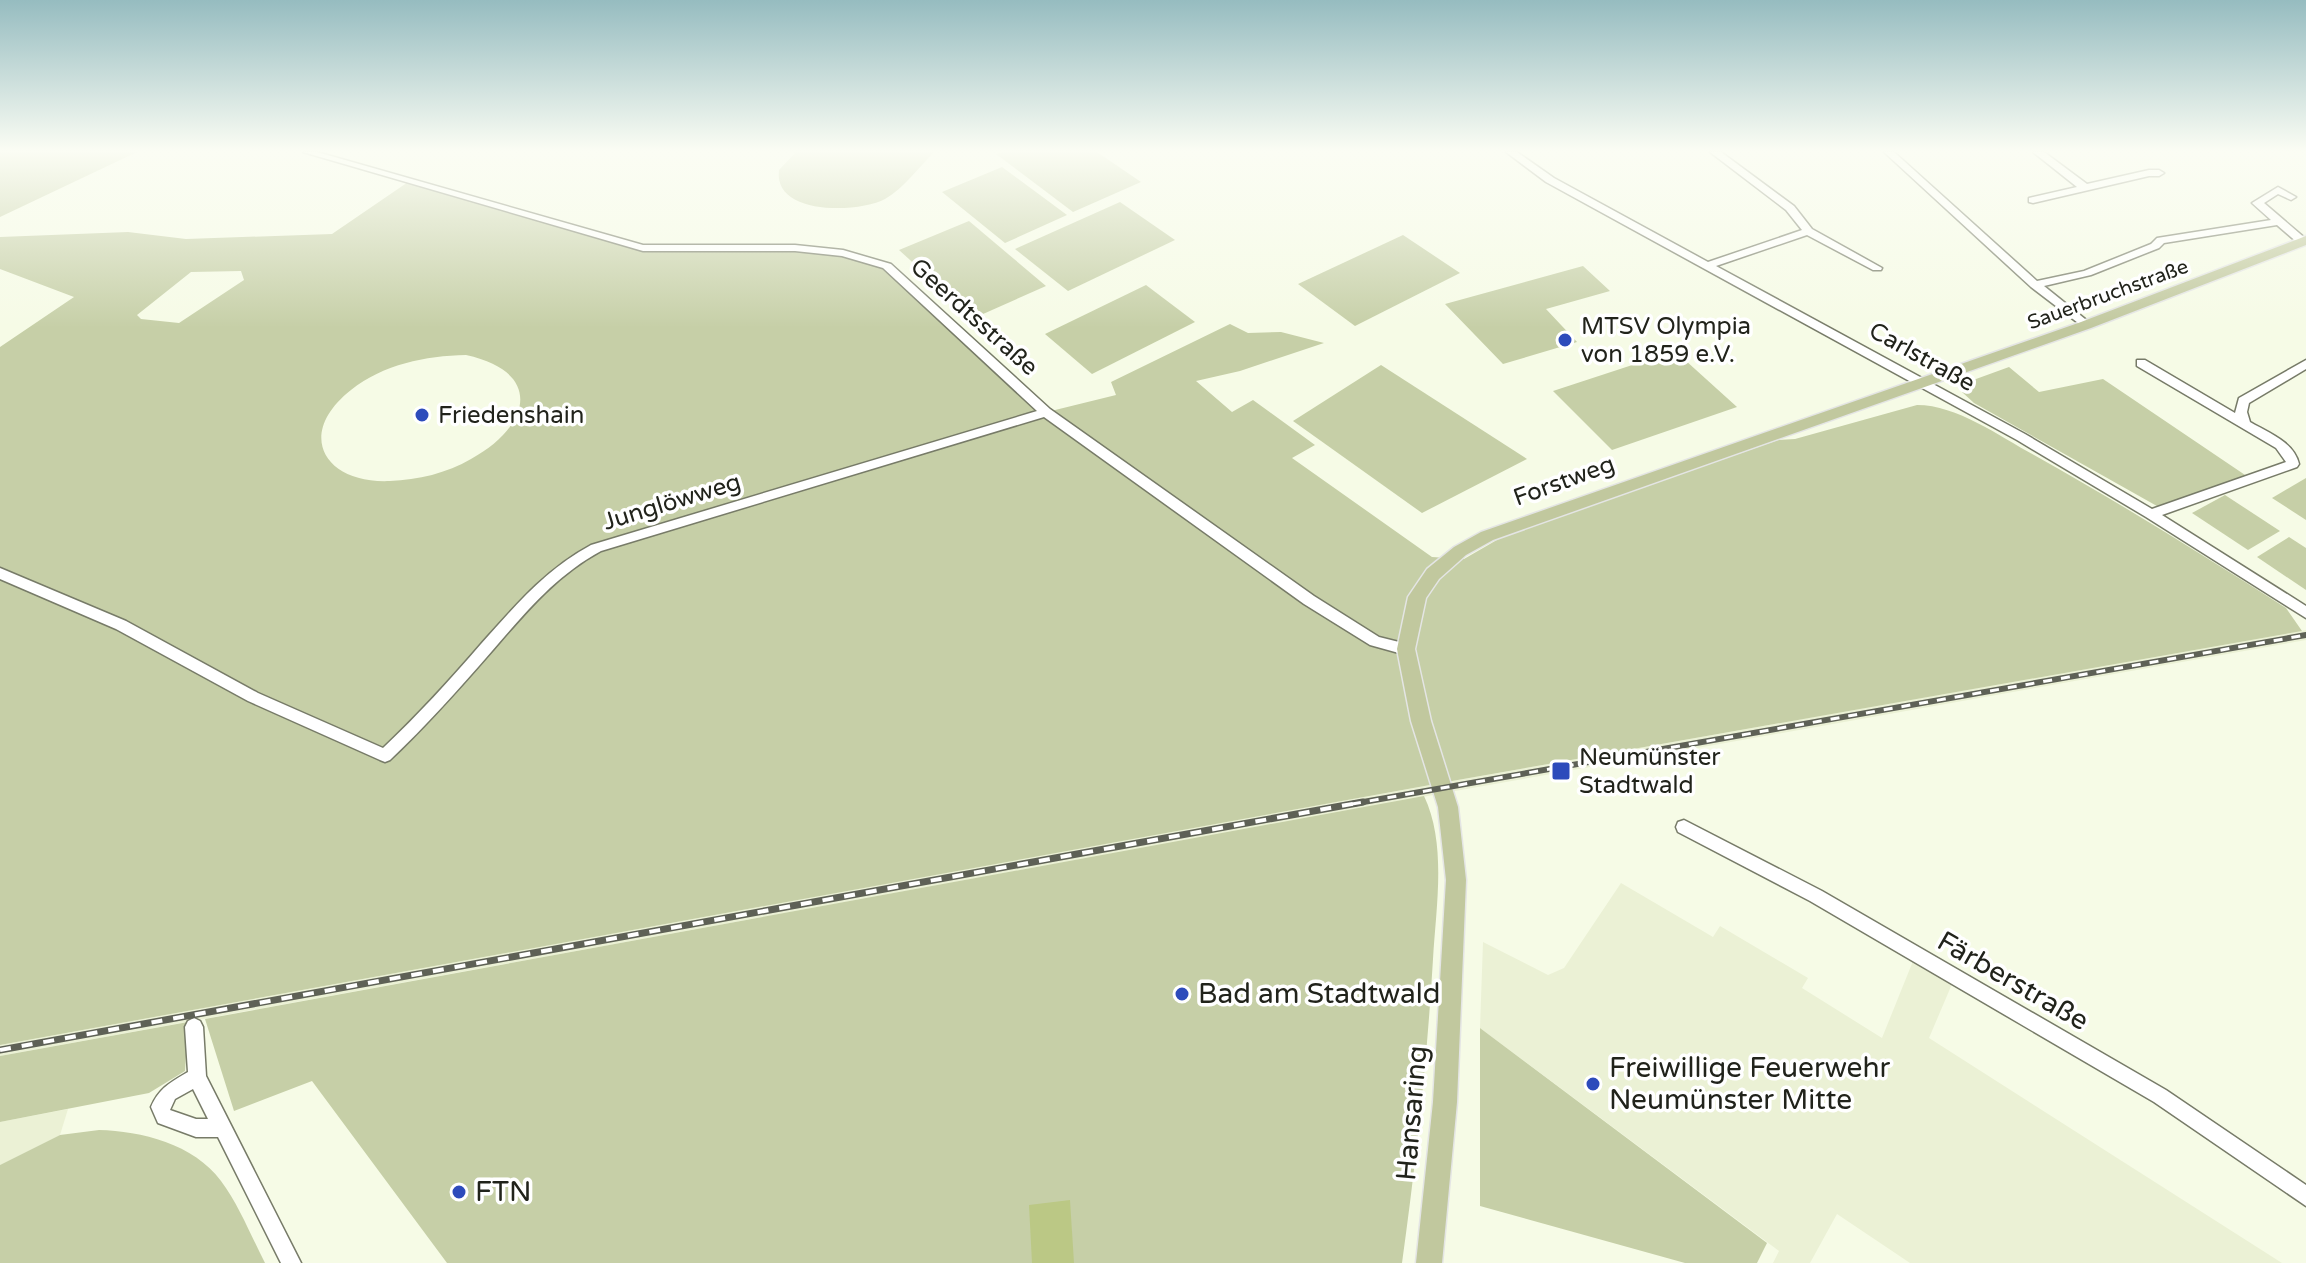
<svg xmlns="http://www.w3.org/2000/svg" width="2306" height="1263" viewBox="0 0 2306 1263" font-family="'Varela Round',sans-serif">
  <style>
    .built { fill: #ebf1d5 }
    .green { fill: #c6cfa7; fill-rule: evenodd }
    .water { fill: #bbc885 }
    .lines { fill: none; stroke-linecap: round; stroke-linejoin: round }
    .minor-casing { stroke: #777b68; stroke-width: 3 }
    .major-casing { stroke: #e4e5e4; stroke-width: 3 }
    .minor { fill: #fff; fill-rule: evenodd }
    .major { fill: #c1c89e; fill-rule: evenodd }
    .rail-far1-casing { stroke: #5e6156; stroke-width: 6 }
    .rail-casing { stroke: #5e6156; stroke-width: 7 }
    .rail-far1 { stroke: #fff; stroke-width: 3; stroke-dasharray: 9; stroke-linecap: butt }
    .rail { stroke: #fff; stroke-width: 4; stroke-dasharray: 11; stroke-linecap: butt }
    .poi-dot { fill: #2d4bbb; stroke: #fff; stroke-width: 3 }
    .labels { text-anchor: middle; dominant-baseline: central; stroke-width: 7; stroke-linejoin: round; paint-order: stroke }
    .far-street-label { font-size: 20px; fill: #21231b; stroke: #fff }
    .street-label { font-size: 24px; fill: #21231b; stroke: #fff }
    .poi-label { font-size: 24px; fill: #21231b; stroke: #fff; text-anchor: start }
    .near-street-label { font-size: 28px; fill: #21231b; stroke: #fff }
    .near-poi-label { font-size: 28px; fill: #21231b; stroke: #fff; text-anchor: start }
  </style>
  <rect width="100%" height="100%" fill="#f6fbe6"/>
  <g class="built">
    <path d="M2306,630V640L1455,791L0,1056V1045L1452,781Z"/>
    <path d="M1621,883L1713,937L1720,926L1808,978L1802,988L1882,1038L1913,961L1952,984L1929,1038L2282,1263H1910L1837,1214L1810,1263H1773L1779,1251L1480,1028L1483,942L1548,975L1564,968Z"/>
    <path d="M68,1109L60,1135L0,1165V1122Z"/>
  </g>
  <g class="green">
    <path d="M0,152H137L0,217Z"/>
    <path d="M796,152H934C919,167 904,188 885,199C859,213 773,216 779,170Z"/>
    <path d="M1003,152H1097L1141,182L1073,212L996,154Z"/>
    <path d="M1002,167L1067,215L1005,243L942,192Z"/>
    <path d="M411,180L643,248L722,246L843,253L887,267L1047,412L1116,395L1111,382L1230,324L1248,333L1281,332L1324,343L1240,371L1196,381L1232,412L1253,400L1315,445L1292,458L1432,557L1464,559L1502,537L1778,440L1795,439L1917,405C1957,405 1999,436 2034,455C2120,503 2203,555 2286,608L2302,631L1452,781L0,1045V347L74,297L0,269V237L128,232L186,239L332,234ZM241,271L244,280L179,323L141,319L137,315L191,272ZM466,355C544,372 531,426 471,459C447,473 418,480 390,481C324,484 295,434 351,390C384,364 425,356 466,355Z"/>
    <path d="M1120,202L1175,240L1068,291L1015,249Z"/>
    <path d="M969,221L1046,286L974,318L899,250Z"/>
    <path d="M1403,235L1460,273L1355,326L1298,284Z"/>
    <path d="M1583,266L1610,291L1546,309L1577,342L1503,364L1445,304Z"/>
    <path d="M1146,285L1195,322L1092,374L1045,334Z"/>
    <path d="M1675,351L1737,407L1612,450L1553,391Z"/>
    <path d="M1381,365L1527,459L1422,513L1293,421Z"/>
    <path d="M2009,367L2039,392L2103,379L2251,479L2164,510L1974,403L1962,392L1965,383Z"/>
    <path d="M2306,478V520L2272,498Z"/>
    <path d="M2225,495L2280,531L2248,550L2192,513Z"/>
    <path d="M2289,537L2306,548V590L2257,557Z"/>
    <path d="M1424,796C1447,844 1436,907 1433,959C1427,1061 1416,1162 1402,1263H447L312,1081L234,1111L205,1019Z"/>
    <path d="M188,1022L185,1071L149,1093L0,1122V1056Z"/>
    <path d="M1480,1028L1767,1243L1757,1263H1685L1480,1206Z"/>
    <path d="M99,1130C141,1131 194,1144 221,1181C239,1205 251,1236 265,1263H0V1165L60,1135Z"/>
  </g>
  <path class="water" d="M1070,1200L1074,1263H1032L1029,1205Z"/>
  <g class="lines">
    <g class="minor-casing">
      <g id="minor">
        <path d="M303,152H317L643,245H795L843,250L891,264L1050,409L1314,596L1379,637L1411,645L1413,649L1411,653L1406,655L1370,645L1304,604L1044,417L601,551C555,576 525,613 492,651C459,689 426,726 390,760L385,762L380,760L248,701L116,629L0,579V568L126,621L258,693L383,748C418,715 450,680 481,644C515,606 546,569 591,545L1037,411L883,268L842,256L795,251H643Z"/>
        <path d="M1506,152H1517L1554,178L1708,262L1802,230L1786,210L1710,152H1721L1794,206L1812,229L1882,268L1881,270H1873L1807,235L1716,266L2025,434L2152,509L2286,462L2276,448L2137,366V360H2145L2235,413L2239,398L2306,360V369L2249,403L2247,412L2250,422C2269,433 2294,442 2299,464L2297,467L2162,515L2306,606V618L2146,517L2017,440L1546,182Z"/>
        <path d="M1884,152H1894L2037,281L2084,271L2151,244L2157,238L2271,220L2252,203L2278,187L2296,197L2291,200L2278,194L2264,203L2306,239V244H2299L2277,225L2164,243L2159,248L2091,275L2044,286L2090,323L2092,325L2086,329L2031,287Z"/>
        <path d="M2033,152H2044L2087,184L2149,170H2159L2164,173L2159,176H2149L2033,203L2029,202V198L2077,187Z"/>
        <path d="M1684,820L1822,891L2166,1090L2306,1185V1206L2154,1102L1810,901L1678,832L1676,827L1678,822Z"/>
        <path d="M194,1018L200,1021L203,1027L206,1076L301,1263H281L218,1137H196L158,1123L151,1107C159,1088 171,1082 188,1072L185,1027L188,1021ZM193,1089L208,1119H196L170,1110L175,1099Z"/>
      </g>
    </g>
    <g class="major-casing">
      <path id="major" d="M2306,236V245L2091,328L1493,540L1466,555L1439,579L1426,598L1415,649L1431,721L1458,807L1466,880L1457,1102L1442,1263H1416L1433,1102L1446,880L1438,807L1411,721L1397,649L1408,597L1427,569L1454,547L1481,532L2081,322Z"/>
    </g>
    <use href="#minor" class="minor"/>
    <use href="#major" class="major"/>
    <g class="rail-far1-casing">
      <path id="rail-far1" d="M1352,804L2306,635"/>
    </g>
    <g class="rail-casing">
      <path id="rail" d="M0,1050L1363,802"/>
    </g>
    <use href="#rail-far1" class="rail-far1"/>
    <use href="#rail" class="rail"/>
  </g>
  <linearGradient id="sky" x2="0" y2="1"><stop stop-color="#96bcc0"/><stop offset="0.46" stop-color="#fbfdf4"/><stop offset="1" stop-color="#fbfdf4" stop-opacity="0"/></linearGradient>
  <rect width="2306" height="328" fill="url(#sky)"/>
  <g class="poi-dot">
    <circle cx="1565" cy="340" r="8"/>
    <circle cx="422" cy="415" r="8"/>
    <rect x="1551" y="761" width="20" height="20" rx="4"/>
    <circle cx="1182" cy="994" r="8"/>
    <circle cx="1593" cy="1084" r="8"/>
    <circle cx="459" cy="1192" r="8"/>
  </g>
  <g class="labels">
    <g class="far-street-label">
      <text transform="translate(2108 295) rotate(-20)">Sauerbruchstraße</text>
    </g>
    <g class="street-label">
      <text transform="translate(974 317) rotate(42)">Geerdtsstraße</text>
      <text transform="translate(1922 357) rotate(29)">Carlstraße</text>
      <text transform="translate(1564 481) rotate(-20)">Forstweg</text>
      <text transform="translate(672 502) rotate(-17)">Junglöwweg</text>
    </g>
    <g class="poi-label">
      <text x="1581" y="326">MTSV Olympia<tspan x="1581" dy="28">von 1859 e.V.</tspan></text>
      <text x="438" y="415">Friedenshain</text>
      <text x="1579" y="757">Neumünster<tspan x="1579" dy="28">Stadtwald</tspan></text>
    </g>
    <g class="near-street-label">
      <text transform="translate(2013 981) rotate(30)">Färberstraße</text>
      <text transform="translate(1412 1113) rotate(-85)">Hansaring</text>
    </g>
    <g class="near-poi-label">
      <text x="1198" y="994">Bad am Stadtwald</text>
      <text x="1609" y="1068">Freiwillige Feuerwehr<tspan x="1609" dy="32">Neumünster Mitte</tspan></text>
      <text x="475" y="1192">FTN</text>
    </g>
  </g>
</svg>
